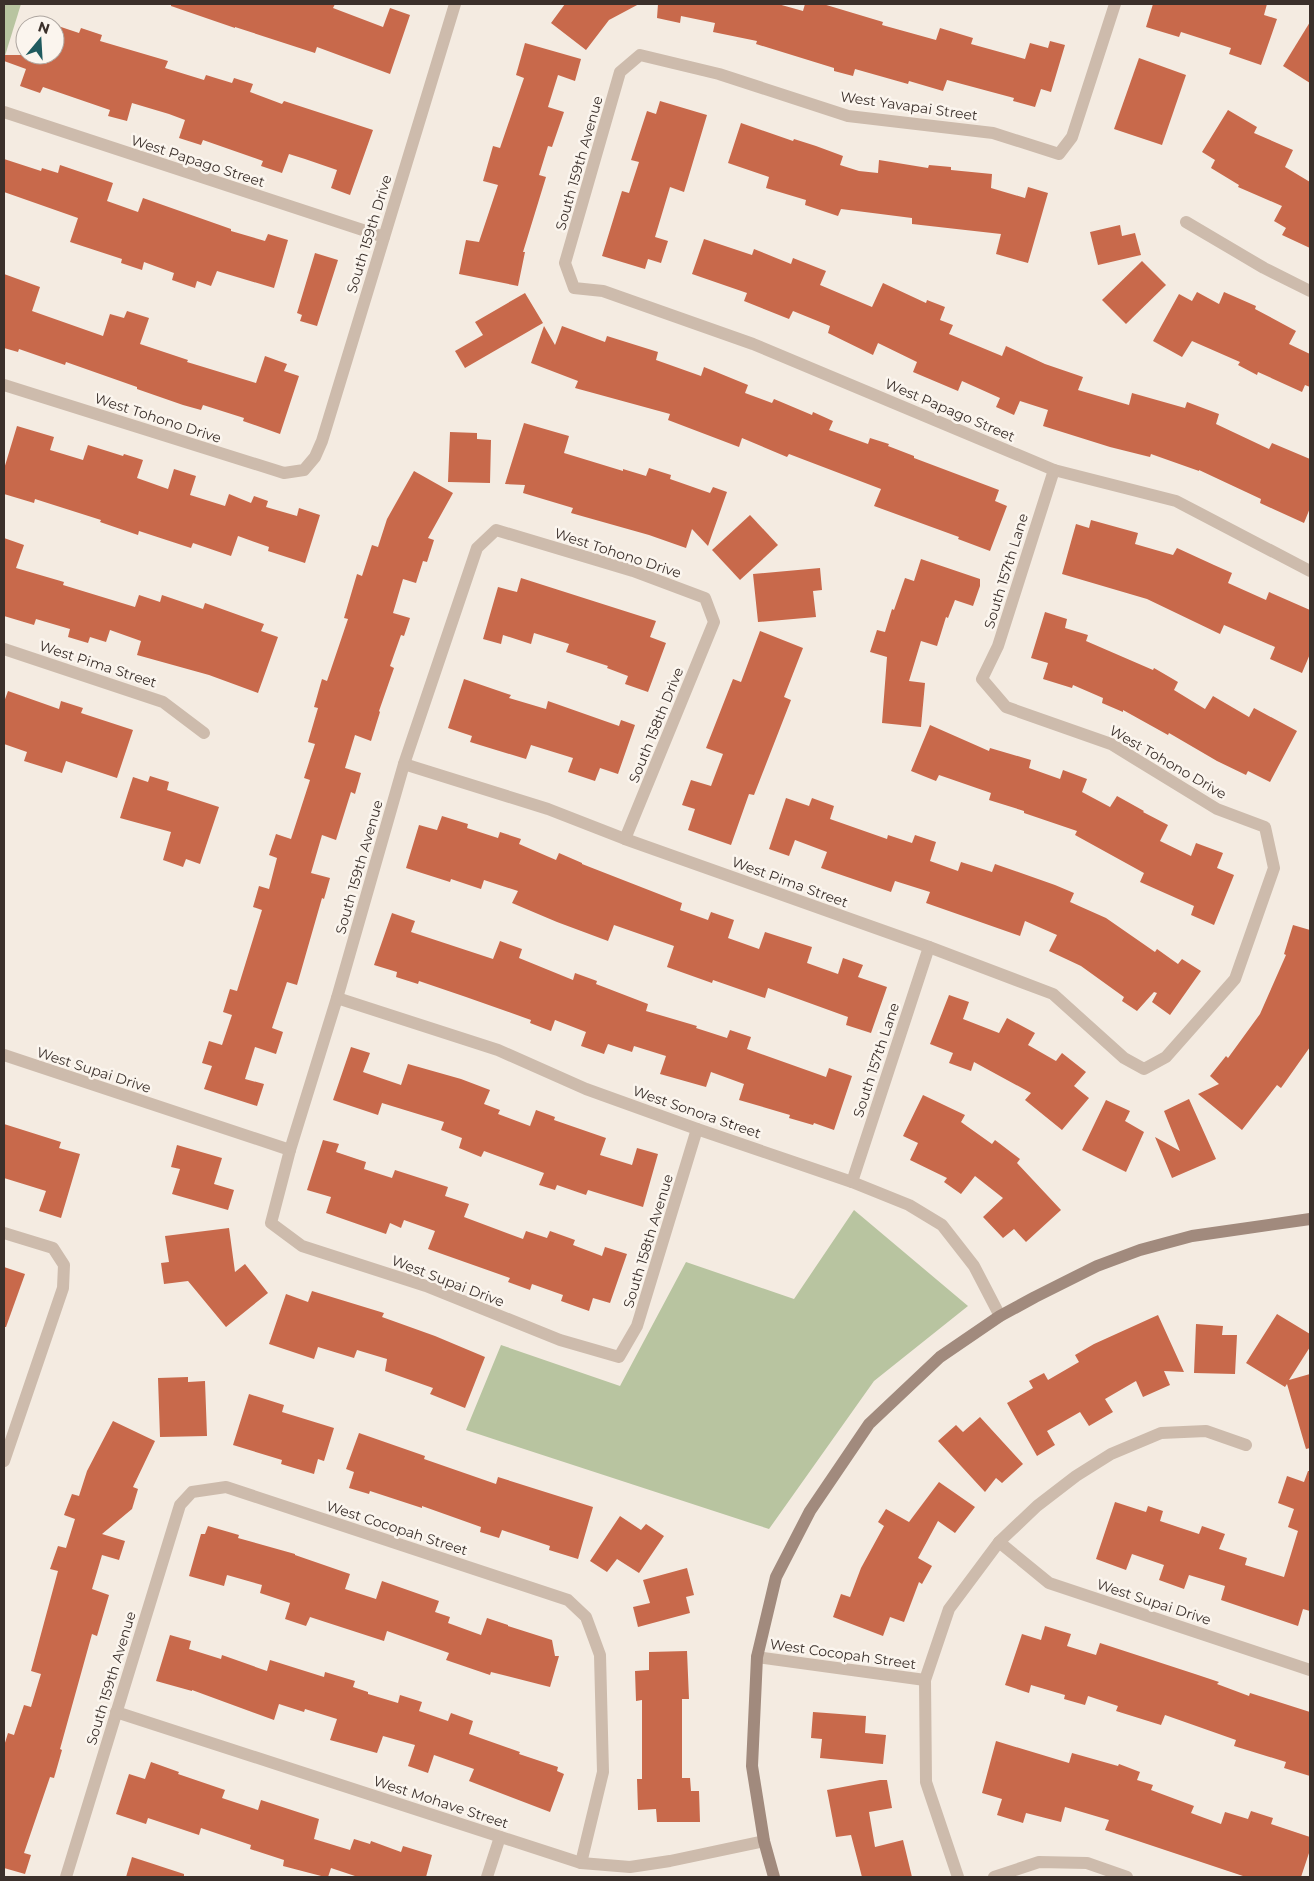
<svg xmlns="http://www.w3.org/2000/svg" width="1314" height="1881" viewBox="0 0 1314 1881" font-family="Montserrat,sans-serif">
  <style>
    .green { fill: #b8c4a0 }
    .building { fill: #c8694b }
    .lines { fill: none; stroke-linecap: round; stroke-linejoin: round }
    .street { stroke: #cdbbac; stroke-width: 12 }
    .secondary { stroke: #a18a7d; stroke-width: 12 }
    .labels { text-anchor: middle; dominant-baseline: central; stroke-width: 5; stroke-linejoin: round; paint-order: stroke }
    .street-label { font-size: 14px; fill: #3b302b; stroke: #fbf5ee }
  </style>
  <rect width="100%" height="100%" fill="#f4ebe1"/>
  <g class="green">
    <path d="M4,4H21L4,59Z"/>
    <path d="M854,1210L968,1306L874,1381L769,1529L466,1430L501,1345L620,1386L686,1262L794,1299Z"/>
  </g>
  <g class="building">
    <path d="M171,4H335L333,8L383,27L390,8L410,15L390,74L317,47L315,53L235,27V28L171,6Z"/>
    <path d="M565,4H639L609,20L586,50L551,23Z"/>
    <path d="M658,4H778L803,11L805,4H823L883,22L882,25L936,40L940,28L973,38L971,44L1025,59L1030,43L1048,48L1050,41L1065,45L1051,92L1041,89L1035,107L1013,101L1014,98L947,80L943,91L909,81L908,84L855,69L853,76L834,71V68L756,44L757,41L713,32L715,23L681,16L680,23L657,18Z"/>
    <path d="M1153,4H1267L1264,15L1277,19L1261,65L1229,54L1231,48L1181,32L1179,37L1146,27Z"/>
    <path d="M1310,22V83L1283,66Z"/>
    <path d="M55,25L79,33L81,28L102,35L100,41L168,61L165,68L204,80L206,75L232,83L234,78L253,84L250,92L282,104L284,101L373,130L350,195L331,188L337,170L305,159L289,154L282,173L261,166L263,161L203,140L201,145L179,138L185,120L169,114L132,103L127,121L108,116L110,110L43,87L40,93L20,86L26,69L4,61V55H55Z"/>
    <path d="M525,43L581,59L575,81L558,75L548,107L564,112L552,147L548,146L539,175L546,177L523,252H525L518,286L459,274L466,240L479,242L498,185L483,181L493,146L500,148L524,78L516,75Z"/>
    <path d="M1139,58L1186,75L1162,145L1114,129Z"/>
    <path d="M660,101L707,115L684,192L670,187L655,237L668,241L661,263L648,259L645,269L602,256L622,191L629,193L639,162L631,160L647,111L656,114Z"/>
    <path d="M1228,110L1257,127L1254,133L1293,150L1285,167L1310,182V248L1282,235L1286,228L1274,221L1282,206L1238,187L1239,185L1211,168L1215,160L1202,152Z"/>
    <path d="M741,123L793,141L794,139L816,146L843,156L840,165L859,171L878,173L879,160L928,168L929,165L951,167V170L992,174L991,188L1025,198L1028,187L1048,193L1028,263L996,254L1001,234L912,224V218L841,209L838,216L805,205L806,200L766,188L769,177L728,163Z"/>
    <path d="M4,159L41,171L42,168L58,173L60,165L113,183L107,201L138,212L143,198L231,229V231L265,241L268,234L288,240L274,288L217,271L211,286L197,281L195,288L172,280L174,273L144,262L142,270L121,263L122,259L70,242L78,218L4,192Z"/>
    <path d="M1120,225L1122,236L1135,233L1141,255L1098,265L1090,232Z"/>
    <path d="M704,239L752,255L754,249L791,264L793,258L826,271L820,285L872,307L883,283L926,303L927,300L945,307L940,320L953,325L949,334L1002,356L1006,346L1045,364L1083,377L1078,390L1129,405L1132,393L1185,408L1187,402L1219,414L1216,424L1269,449L1272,443L1310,459V508L1304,523L1260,503L1261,499L1199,470V471L1151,454L1150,457L1110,447L1043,426L1048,410L1020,401L1014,415L996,407L1000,398L962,381L958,391L913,372L917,362L878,343L873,355L828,333L830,326L793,311L789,319L744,301L747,293L692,274Z"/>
    <path d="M315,253L338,260L317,326L300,321L302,315L297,313Z"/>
    <path d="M1142,261L1166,285L1126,324L1102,300Z"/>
    <path d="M4,274L40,287L32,311L103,336L110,314L124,318L127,311L149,318L140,344L188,360L187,362L256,383L265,356L287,364L284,371L299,376L280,434L243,421L244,418L203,405L201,410L183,405L137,389V387L66,362L65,365L19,349L18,352L4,348Z"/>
    <path d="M1197,292L1219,304L1224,292L1256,306L1255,309L1296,331L1289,344L1310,354V387L1305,385L1302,392L1258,372L1257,375L1238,365L1240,362L1192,341L1182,357L1153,341L1179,294L1192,301Z"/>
    <path d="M525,293L543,323L465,368L455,351L483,335L475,322Z"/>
    <path d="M544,326L555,345L562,326L605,342L607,336L658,352L656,360L701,376L704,367L748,385L745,393L772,403L774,399L812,415L813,412L833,421L829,430L868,444L870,438L889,444L888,446L914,456V458L999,490L995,501L1007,506L990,551L958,539L959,537L874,506L881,489L789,454L787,457L742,438L739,447L668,420L670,414L575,388L578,381L531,363Z"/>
    <path d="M524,423L569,436L564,453L623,471V469L646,476L649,468L671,475L670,479L710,493L713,487L727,492L708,546L692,529L686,548L649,535L571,513L573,508L523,493L525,485L505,484Z"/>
    <path d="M17,426L54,437L50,450L83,460L88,445L123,456L124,454L143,460L137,478L168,489L174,469L196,476L190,495L225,506L229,494L251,503L254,496L268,501L266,507L297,516L299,508L320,515L305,563L268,551L269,547L238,536L231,556L193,543L191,548L139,531L138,535L100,522L101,520L35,499L34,503L4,494V469Z"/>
    <path d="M450,432L477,433V439L491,440L490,483L448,482Z"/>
    <path d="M414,471L453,493L428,538L434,540L427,562L423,561L416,583L403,579L393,613L410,618L404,636L401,635L390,666L394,668L379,711L380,712L371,741L355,735L345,768L361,773L355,794L351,792L336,840L322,835L311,873L330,878L324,899L322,898L297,985L287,982L272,1028L283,1032L276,1054L255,1047L245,1079L264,1084L257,1106L204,1089L212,1066L202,1063L209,1041L222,1045L232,1015L223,1012L230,989L237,991L262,910L253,907L259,886L269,889L277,858L269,855L276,834L291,839L310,780L304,778L315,744L308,742L318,708L314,707L322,679L327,681L348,619L344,618L357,574L362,576L372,545L378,547L387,519Z"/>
    <path d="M750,515L778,545L740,580L712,550Z"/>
    <path d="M1091,520L1138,533L1135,544L1173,555L1177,548L1214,565L1232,573L1228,583L1266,600L1269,592L1310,610V654L1302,673L1270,659L1275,647L1224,625L1220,634L1147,599L1062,574L1076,524L1089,528Z"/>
    <path d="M4,538L24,545L16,568L64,582L63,585L135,607L139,595L160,602L162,595L203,609L205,603L264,624L261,631L278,637L258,693L209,675L137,655L141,641L110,630L106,642L90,637L88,643L68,637L70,629L36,619L34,625L4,616Z"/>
    <path d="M921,559L980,579V586L973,606L955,600L948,618L946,617L937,646L921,641L909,681L925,683L921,727L882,723L887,657L870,652L877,630L885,632L892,609L894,610L905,578L914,581Z"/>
    <path d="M820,568L822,590L813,591L816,617L758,622L753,574Z"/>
    <path d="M521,578L656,621L650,637L666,643L648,692L625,684L628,676L607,668L608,666L566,652L569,644L534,633L531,644L503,635L501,644L483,639L498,587L517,592Z"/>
    <path d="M1045,612L1067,619L1065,628L1088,635L1086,641L1153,670L1154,668L1178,682L1174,690L1205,709L1213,696L1249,717L1254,708L1297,731L1270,782L1248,771L1246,775L1217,761L1169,733L1168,735L1123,710V712L1102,703L1103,698L1073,685L1072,688L1043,679L1048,663L1031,658Z"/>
    <path d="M760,631L803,648L784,697L791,700L754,795L749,794L731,845L688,830L695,809L682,805L691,780L711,786L723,754L706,748L733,679L741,682Z"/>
    <path d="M464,679L511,695L509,698L546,709L548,701L619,726L621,720L635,725L618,774L600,768L595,781L568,772L573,758L531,745L526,759L470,742L472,736L448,728Z"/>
    <path d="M8,691L59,709L61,701L83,708L81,713L133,730L117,778L66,761L62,773L24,761L27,752L4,744V702Z"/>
    <path d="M930,725L989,751L990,748L1031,760L1029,768L1060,779L1063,770L1087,779L1082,792L1110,807L1117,796L1144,811L1143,812L1168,825L1160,841L1191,856L1196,843L1223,853L1217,868L1234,875L1214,925L1191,915L1194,906L1140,882L1144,873L1075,835L1077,831L1024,813V811L989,800L991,793L939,775L936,781L911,771Z"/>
    <path d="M150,776L169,782L167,790L219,807L200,864L186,859L183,867L163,860L171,832L120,818L133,777L148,782Z"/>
    <path d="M786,798L809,806L812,798L834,806L830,819L887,839L888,835L912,843L915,835L936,842L930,861L958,871L961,862L992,872L995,864L1055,885L1074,893L1070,902L1106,918L1155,952L1157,949L1178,964L1182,959L1201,971L1170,1015L1152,1002L1157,993L1154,992L1137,1011L1122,1001L1124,997L1081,966L1049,951L1057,935L1025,921L1020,936L926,903L930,892L895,881L891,892L821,868L827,852L795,840L789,856L769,849Z"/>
    <path d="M442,816L468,824L467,828L498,838L500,832L521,839L519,844L556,860L559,853L582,863V864L682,903L680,910L708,920L711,912L734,920L728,938L759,949L765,932L812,947L807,963L838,974L843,958L863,965L858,977L887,987L871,1033L846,1025L848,1017L768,988L765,998L713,980L712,983L667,967L674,946L614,925L608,941L557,922L512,903L518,891L484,880L481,889L451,879L450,882L406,868L419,825L437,830Z"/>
    <path d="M392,913L415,921L411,932L493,959L500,941L522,949L519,958L573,980L575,973L597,981L596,984L648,1004L646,1011L697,1026L696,1028L727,1038L730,1030L751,1037L747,1049L826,1077L829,1068L852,1076L834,1130L814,1123L813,1125L789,1118L790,1115L739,1100L744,1084L711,1072L706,1087L660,1074L666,1056L634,1046L632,1052L608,1044L604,1054L581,1046L586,1032L555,1020L551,1031L530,1023L531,1020L466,997L419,981L418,984L396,977L397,972L374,965Z"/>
    <path d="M1293,925L1310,930V1047L1281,1088L1277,1085L1242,1130L1198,1094L1219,1084L1210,1076L1226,1056L1228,1058L1260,1014L1286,955L1284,954Z"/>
    <path d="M949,995L969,1002L963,1019L999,1033L1007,1018L1035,1033L1028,1045L1056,1061L1062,1053L1086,1072L1074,1086L1089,1098L1062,1130L1025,1100L1031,1093L974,1062L971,1071L949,1063L953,1053L930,1044Z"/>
    <path d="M351,1047L370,1053L363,1072L401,1085L408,1064L461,1079L490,1090L484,1104L500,1110L498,1114L530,1126L536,1110L555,1117L554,1120L606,1138L600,1155L632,1165L637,1148L658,1154L643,1207L588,1190L586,1195L557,1185L555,1190L539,1185L544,1173L484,1151L481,1157L459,1148L462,1138L441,1130L444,1122L382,1103L378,1115L333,1100Z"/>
    <path d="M923,1095L965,1115L961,1122L992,1144L995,1140L1020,1159L1017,1163L1061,1210L1026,1242L1014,1229L1003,1238L983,1217L1003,1198L975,1176L961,1194L944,1182L947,1178L910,1160L918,1143L903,1136Z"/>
    <path d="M1189,1099L1216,1159L1172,1178L1155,1137L1180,1151L1164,1111Z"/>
    <path d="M1106,1100L1130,1111L1125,1121L1144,1132L1126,1172L1082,1150Z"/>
    <path d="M4,1124L61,1142L59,1148L80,1154L61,1218L39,1211L46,1191L4,1178Z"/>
    <path d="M323,1140L339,1144L336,1152L366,1162L364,1169L392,1178L395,1170L448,1187L445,1196L469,1204L464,1217L523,1239L526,1231L547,1238L550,1231L575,1240L573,1245L602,1256L605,1247L627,1254L610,1303L593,1298L589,1311L561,1301L563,1295L532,1284L530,1290L508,1282L510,1278L428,1249L435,1231L404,1220L401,1228L390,1223L386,1234L326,1213L331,1197L307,1190Z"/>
    <path d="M177,1145L222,1158L214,1184L234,1190L228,1210L172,1194L180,1169L171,1167Z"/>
    <path d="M229,1228L235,1272L245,1264L268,1293L226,1327L188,1281L164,1284L161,1263L169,1262L165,1236Z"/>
    <path d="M4,1267L25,1274L6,1327H4Z"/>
    <path d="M312,1291L384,1313L382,1317L435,1336L485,1357L465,1408L430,1394L433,1388L385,1371L387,1359L357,1350L354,1358L318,1347L314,1359L269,1344L286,1294L308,1302Z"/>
    <path d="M1277,1314L1310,1334V1347L1289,1380L1310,1374V1448L1306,1449L1287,1384L1285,1387L1246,1363Z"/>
    <path d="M1158,1315L1184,1372L1164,1371L1170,1385L1143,1397L1136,1381L1105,1399L1113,1412L1089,1426L1080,1412L1047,1431L1055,1445L1037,1456L1007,1403L1033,1388L1029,1381L1044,1373L1048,1380L1079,1362L1075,1355L1094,1344Z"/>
    <path d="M1196,1324L1223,1326L1222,1335H1237L1235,1374L1194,1373Z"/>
    <path d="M188,1377V1382L205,1381L207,1436L160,1437L158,1378Z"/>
    <path d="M249,1394L284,1405L282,1412L334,1428L324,1461L318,1459L314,1474L281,1464L282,1460L233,1445Z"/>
    <path d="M980,1417L1023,1464L1002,1483L996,1478L985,1492L938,1441L956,1425L963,1432Z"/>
    <path d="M113,1421L155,1441L133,1487L138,1489L132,1509L102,1534L125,1541L119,1560L102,1555L92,1589L109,1595L97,1636L92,1634L60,1749L62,1750L54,1778L50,1777L24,1853L31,1855L25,1874L4,1868V1746L8,1733L14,1735L24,1705L31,1707L41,1674L31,1671L58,1571L50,1569L58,1546L66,1548L75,1519L64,1515L72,1494L79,1496L87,1471Z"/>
    <path d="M359,1433L425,1456L424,1459L496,1484L498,1477L593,1507L578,1559L549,1550L550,1546L502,1530L499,1538L480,1532L481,1527L422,1506V1508L370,1491L369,1494L349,1488L354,1472L346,1469Z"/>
    <path d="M1308,1471H1310V1611L1303,1609L1298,1626L1221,1600L1225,1586L1189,1575L1184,1589L1159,1580L1164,1565L1132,1554L1126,1570L1096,1559L1115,1502L1146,1512L1148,1506L1163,1511L1160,1521L1199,1534L1202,1526L1225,1534L1219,1549L1247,1558L1245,1565L1284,1577L1298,1531L1288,1527L1294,1509L1278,1503L1287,1476L1304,1482Z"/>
    <path d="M939,1482L975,1507L955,1533L938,1521L918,1558L932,1566L922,1584L919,1582L904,1622L890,1617L883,1636L833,1617L841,1594L850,1597L861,1568L884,1526L878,1522L886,1509L909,1522Z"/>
    <path d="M620,1516L641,1530L646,1524L664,1536L639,1573L617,1559L607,1572L590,1561Z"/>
    <path d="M208,1526L239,1535L238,1538L295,1554V1555L350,1574L345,1589L376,1599L382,1581L439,1601L435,1612L450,1617L448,1623L481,1635L487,1618L508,1625V1626L552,1640L555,1656H559L550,1687L491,1672L490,1675L446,1660L449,1653L387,1631L384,1641L310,1617L306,1626L285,1619L290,1603L260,1593L262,1585L227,1575L224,1586L189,1576L201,1534H205Z"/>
    <path d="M687,1568L694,1595L686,1597L690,1613L638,1627L633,1607L650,1603L643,1580Z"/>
    <path d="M1045,1626L1071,1634L1067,1646L1096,1655L1100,1643L1195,1674L1219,1682L1217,1684L1249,1696L1250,1693L1310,1712V1776L1284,1768L1286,1762L1234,1746L1236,1740L1165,1715L1161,1725L1116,1711L1118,1706L1088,1696L1085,1705L1064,1699L1065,1695L1031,1685L1029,1693L1005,1685L1022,1634L1041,1640Z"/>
    <path d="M170,1635L191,1641L189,1649L221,1659L222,1655L267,1671L270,1660L324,1677L325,1672L355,1681L353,1687L368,1692V1694L398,1703L400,1695L422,1702L419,1711L448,1721L451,1713L473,1721L469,1734L520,1752L519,1754L558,1767L557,1771L564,1774L550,1812L469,1781L474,1769L434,1755L428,1773L408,1766L415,1745L383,1736L377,1753L330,1740L337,1719L305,1709L304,1712L279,1704L274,1720L192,1690V1691L156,1681Z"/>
    <path d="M687,1651L689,1699H682V1778H690L691,1791H699L700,1822H657L656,1809L638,1810L637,1779H642V1700L636,1701L635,1671L649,1670V1652Z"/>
    <path d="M813,1712L866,1716L865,1733L886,1735L883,1764L820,1758L822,1739L811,1738Z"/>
    <path d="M996,1741L1069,1763L1072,1753L1118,1766L1119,1764L1140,1772L1137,1780L1153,1785L1151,1790L1194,1806L1191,1813L1221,1824L1225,1812L1248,1819L1251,1811L1273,1818L1271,1824L1310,1837V1850L1301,1877H1246L1105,1830L1109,1820L1065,1807L1061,1822L1026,1813L1023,1823L997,1815L1002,1799L982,1793Z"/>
    <path d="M151,1762L179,1772L178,1774L225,1790L222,1798L258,1810L261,1800L319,1819L314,1839L350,1850L354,1839L370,1844L371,1841L401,1852L403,1846L432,1855L426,1877H358L331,1868L328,1877H325L283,1866L284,1860L250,1849L251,1845L201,1828L199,1835L148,1818L146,1824L116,1814L129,1774L145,1779Z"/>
    <path d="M880,1780H887L892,1808L869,1812L875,1847L903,1840L912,1877H862L851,1835L836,1837L827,1790Z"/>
    <path d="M132,1857L184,1874V1877H126Z"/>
  </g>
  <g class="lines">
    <g class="street">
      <path d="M1115,4L1072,137L1059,154L993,133L848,116L719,74L640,55L620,72L565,263L574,288L603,291L753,344L1054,470L1176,501L1310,571"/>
      <path d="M4,112L384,237"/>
      <path d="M1186,222L1264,268L1310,291"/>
      <path d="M4,385L284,473L304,470L315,457L322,441L455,4"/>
      <path d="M4,649L163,702L204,733"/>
      <path d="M404,764L548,809L625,839L929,947L1053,994L1124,1058L1144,1069L1166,1057L1235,979L1274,868L1265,827L1217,809L1111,744L1006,707L982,679L998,646L1054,470"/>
      <path d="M625,839L714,622L705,598L633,571L496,530L477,548L404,764L337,998L290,1150L271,1223L302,1246L426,1286L560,1340L619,1357L637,1326L697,1129"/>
      <path d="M337,998L498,1050L586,1089L697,1129L852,1182L909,1205L942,1225L974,1266L1000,1316"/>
      <path d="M4,1055L290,1150"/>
      <path d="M852,1182L929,947"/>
      <path d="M4,1233L53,1248L64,1265L63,1288L4,1461"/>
      <path d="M999,1542L1049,1583L1310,1670"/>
      <path d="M757,1657L925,1680"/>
      <path d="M116,1712L581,1863L630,1867L670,1861L764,1841"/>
      <path d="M66,1877L180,1505L192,1492L226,1487L568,1600L586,1617L600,1655L603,1772L581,1863"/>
      <path d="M487,1877L500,1837"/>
      <path d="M958,1877L926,1782L925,1680L949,1609L999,1542L1037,1506L1076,1476L1111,1454L1161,1433L1206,1431L1246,1445"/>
      <path d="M994,1877L1039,1862L1087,1863L1127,1877"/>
    </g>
    <path class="secondary" d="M774,1877L764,1841L752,1766L757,1657L776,1577L810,1511L869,1424L940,1357L1000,1316L1035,1297L1097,1266L1140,1250L1192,1236L1310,1219"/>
  </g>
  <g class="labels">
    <g class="street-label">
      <text transform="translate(909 106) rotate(8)">West Yavapai Street</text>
      <text transform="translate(198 161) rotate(18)">West Papago Street</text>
      <text transform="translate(579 163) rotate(-74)">South 159th Avenue</text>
      <text transform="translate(369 234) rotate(-73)">South 159th Drive</text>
      <text transform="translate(950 410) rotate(23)">West Papago Street</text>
      <text transform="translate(158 418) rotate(18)">West Tohono Drive</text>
      <text transform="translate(618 553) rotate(18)">West Tohono Drive</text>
      <text transform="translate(1006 571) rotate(-73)">South 157th Lane</text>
      <text transform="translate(98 664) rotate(18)">West Pima Street</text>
      <text transform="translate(656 725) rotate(-68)">South 158th Drive</text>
      <text transform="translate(1168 762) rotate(30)">West Tohono Drive</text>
      <text transform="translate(359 867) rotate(-74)">South 159th Avenue</text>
      <text transform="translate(790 882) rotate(20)">West Pima Street</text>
      <text transform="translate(876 1060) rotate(-72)">South 157th Lane</text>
      <text transform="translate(94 1070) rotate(18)">West Supai Drive</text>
      <text transform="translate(697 1112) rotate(19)">West Sonora Street</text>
      <text transform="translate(648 1241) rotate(-73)">South 158th Avenue</text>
      <text transform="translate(448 1281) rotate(21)">West Supai Drive</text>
      <text transform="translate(397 1528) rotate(18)">West Cocopah Street</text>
      <text transform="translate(1154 1602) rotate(18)">West Supai Drive</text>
      <text transform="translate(843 1654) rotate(8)">West Cocopah Street</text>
      <text transform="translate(111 1678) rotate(-73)">South 159th Avenue</text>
      <text transform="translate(441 1802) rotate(18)">West Mohave Street</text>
    </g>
  </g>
  <rect width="1314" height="1881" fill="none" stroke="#3b302b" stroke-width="10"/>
  <g transform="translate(40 40) rotate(18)"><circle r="24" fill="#fbf5ee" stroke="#aea6a0"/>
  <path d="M0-4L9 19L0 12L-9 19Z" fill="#1f5a5e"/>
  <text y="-8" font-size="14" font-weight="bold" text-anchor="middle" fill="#3b302b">N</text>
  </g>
</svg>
